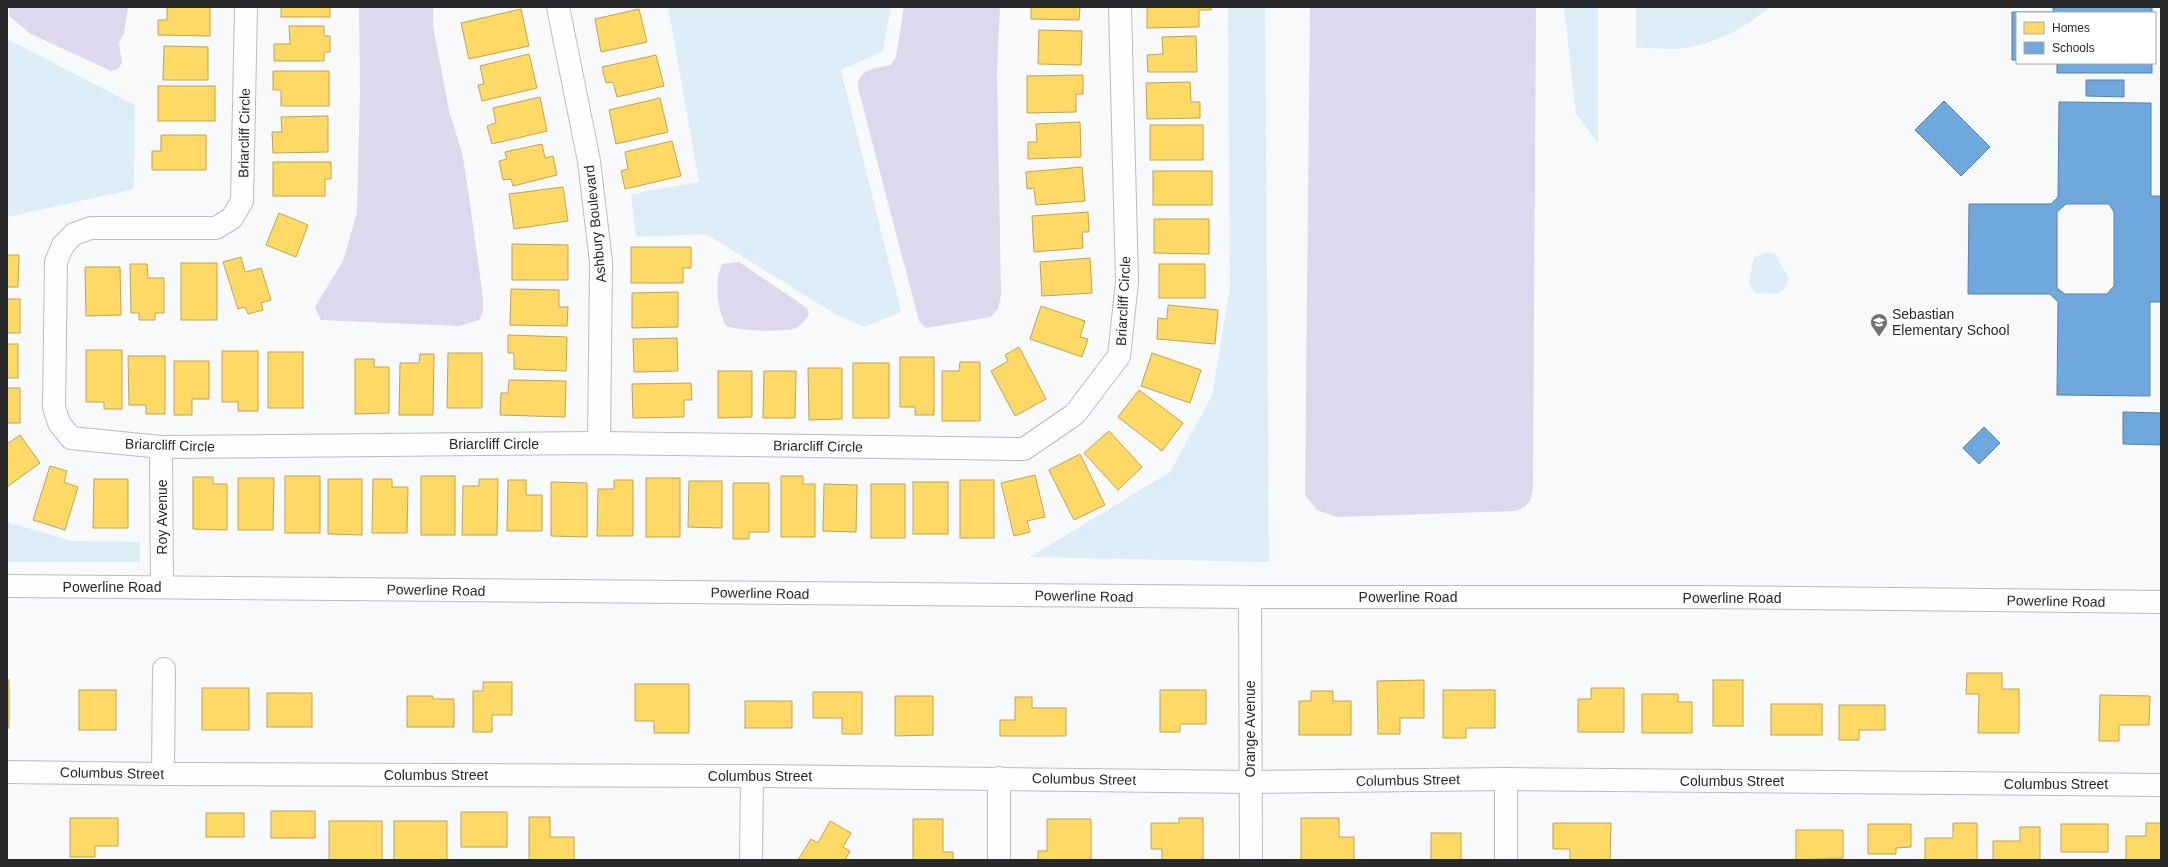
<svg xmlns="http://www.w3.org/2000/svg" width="2168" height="867" viewBox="0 0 2168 867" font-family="Arial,sans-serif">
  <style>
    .green { fill: #dcedf7 }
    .water { fill: #ddd8ed }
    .homes { fill: #ffd966; stroke: #bea454 }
    .schools { fill: #6fa8dc; stroke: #5a82a7; fill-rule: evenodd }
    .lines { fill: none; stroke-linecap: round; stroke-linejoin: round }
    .minor-casing { stroke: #bbbcbd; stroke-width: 24 }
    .minor { stroke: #fefefe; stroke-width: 22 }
    .labels { text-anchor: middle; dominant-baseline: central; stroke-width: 4; stroke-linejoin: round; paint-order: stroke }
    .street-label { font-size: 14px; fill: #28292a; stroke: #fff }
    .poi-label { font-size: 14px; fill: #28292a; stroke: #fff; text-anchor: start }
  </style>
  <rect width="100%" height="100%" fill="#f7f9fa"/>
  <g class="green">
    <path d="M668,7H891L883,51L841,70L901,312L864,327L837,315L706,234L636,237L631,194L699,182Z"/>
    <path d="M1228,7H1265L1269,562L1030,557L1170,472L1212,396L1230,287Z"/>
    <path d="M1564,7H1598V143L1576,114Z"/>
    <path d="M1636,7H1769C1746,29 1705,49 1672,49C1660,49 1648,48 1636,47Z"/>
    <path d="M7,39L135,105L134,189L7,217Z"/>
    <path d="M1770,252L1775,254L1789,279L1783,290L1778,294L1755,293L1749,282L1754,257Z"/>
    <path d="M7,520L10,523L72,541L140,542V562H7Z"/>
  </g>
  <g class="water">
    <path d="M9,7H128L124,33L119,43L122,63L118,69L111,71L31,34L9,16Z"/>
    <path d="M359,7H433V26L449,111L462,152L469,196L483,299V311L479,320L459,326L321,320L315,307L343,261L357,213L360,90Z"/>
    <path d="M904,7H1000L997,72L1001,294L998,309L991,317L926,328L919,321L858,88C858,68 874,69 891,65L896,57Z"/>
    <path d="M1310,7H1536L1533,468C1532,488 1537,506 1514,511L1337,517L1317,510L1305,495Z"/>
    <path d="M739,262L807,308L809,314C806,320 799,327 793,329C777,332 741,331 726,326C717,309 714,281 722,264Z"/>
  </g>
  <g class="homes">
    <path d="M167,7H210V36L158,35V20H167Z"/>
    <rect x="281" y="7" width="49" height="10"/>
    <path d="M1031,7H1080L1079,20L1031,19Z"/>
    <path d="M1147,7H1211V10H1199V27L1147,28Z"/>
    <path d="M521,9L529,46L469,59L461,23Z"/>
    <path d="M639,9L647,42L601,52L595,19Z"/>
    <path d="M289,26H324V36H330V52H324V61H274V44H290Z"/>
    <path d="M1039,30L1082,31L1081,65L1038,64Z"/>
    <path d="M1196,36L1197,72H1148L1147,55L1163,54L1162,37Z"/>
    <path d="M164,46L208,47V80H163Z"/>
    <path d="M529,54L537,88L482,101L478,85L484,84L480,66Z"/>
    <path d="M656,55L664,86L617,97L613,82L606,83L602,67Z"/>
    <path d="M273,71H329V106H281V90H273Z"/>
    <path d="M1083,75V94H1076V112L1027,113V76Z"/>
    <path d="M1190,82L1191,102H1200V118L1147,119L1146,83Z"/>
    <rect x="158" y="86" width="57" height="35"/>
    <path d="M540,97L547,131L492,144L487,126L496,123L493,108Z"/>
    <path d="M660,98L668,132L616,144L609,110Z"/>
    <path d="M328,116V152L273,153L272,132H282L281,117Z"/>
    <path d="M1080,122L1081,157L1028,159V142H1037L1036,124Z"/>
    <rect x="1150" y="125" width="53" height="35"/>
    <path d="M161,135H206V170H152V151H161Z"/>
    <path d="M672,141L681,176L625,189L621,171L628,169L625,152Z"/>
    <path d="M542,144L545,158L553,156L557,175L513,186L511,179L503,180L499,161L507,159L505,152Z"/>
    <path d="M273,162H331V179H325V196H273Z"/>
    <path d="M1082,167L1085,201L1036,205L1034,188L1027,189L1026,172Z"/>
    <rect x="1153" y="171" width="59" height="34"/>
    <path d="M563,187L568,221L514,229L509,194Z"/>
    <path d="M1088,212L1089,232H1082L1083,248L1034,252L1032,216Z"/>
    <path d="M279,213L308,225L296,257L266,245Z"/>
    <path d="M1154,219H1209V254L1154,253Z"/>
    <path d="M512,244L568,245V280H512Z"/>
    <path d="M631,247H691V268H683V283H631Z"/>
    <path d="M7,255H19L18,287H7Z"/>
    <path d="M241,257L245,272L261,268L271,300L261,303L263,310L248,314L245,307L238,309L223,262Z"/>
    <path d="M1090,258L1092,293L1042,296L1040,262Z"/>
    <rect x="181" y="263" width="36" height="57"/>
    <path d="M130,264H147L148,278H164V313H155V320H139V313H131Z"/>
    <rect x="1159" y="264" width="46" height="34"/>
    <path d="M85,267H120L121,315L86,316Z"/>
    <path d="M511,289L559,290V307H568L567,326L510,325Z"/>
    <path d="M678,292V327L632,328V293Z"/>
    <rect x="7" y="299" width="13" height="34"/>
    <path d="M1168,305L1218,310L1215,344L1157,339L1158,318L1167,319Z"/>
    <path d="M1041,306L1085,321L1080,337L1088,339L1082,357L1030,339Z"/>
    <path d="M508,335L567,337L566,371L514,369V353H508Z"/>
    <path d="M677,338L678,371L634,372L633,339Z"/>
    <rect x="7" y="344" width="11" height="34"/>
    <path d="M1019,347L1046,399L1015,416L991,371L1008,361L1005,355Z"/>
    <path d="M86,350H122V409H104V402H86Z"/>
    <path d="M222,351H258V411H238V402H222Z"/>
    <rect x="268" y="352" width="35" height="56"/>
    <path d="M448,353H482V408H447Z"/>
    <path d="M1152,353L1201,370L1190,403L1141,386Z"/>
    <path d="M420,354H434L433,415H399L400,363H419Z"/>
    <path d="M128,356H165V414H146V405H129Z"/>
    <path d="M900,357H934V415H915V407H900Z"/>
    <path d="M355,359H374V367H389V413L355,414Z"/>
    <path d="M174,361H209V399H192V415H174Z"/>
    <path d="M960,362H980V421H942V371H959Z"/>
    <rect x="853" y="363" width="36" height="55"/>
    <path d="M808,368H842V419L809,420Z"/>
    <path d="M718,371H752V417L718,418Z"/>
    <path d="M764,371H796L795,418H763Z"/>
    <path d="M509,380L566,381L565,417L500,415L501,393H508Z"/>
    <path d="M691,383L692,400H684V417L633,418L632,384Z"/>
    <rect x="7" y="388" width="13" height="35"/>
    <path d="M1139,390L1183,423L1162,451L1118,417Z"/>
    <path d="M1109,431L1142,467L1118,490L1084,453Z"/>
    <path d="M20,435L40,463L7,487V444Z"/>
    <path d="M1080,454L1105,505L1074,520L1049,470Z"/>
    <path d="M50,466L67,471L64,482L78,487L65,530L33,520Z"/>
    <path d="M1035,475L1045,517L1027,521L1030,532L1014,536L1001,483Z"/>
    <rect x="285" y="476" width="35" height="57"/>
    <rect x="421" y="476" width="34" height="59"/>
    <path d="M781,476H803V484H815V537H781Z"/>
    <path d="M193,477H213V484H227V530L193,529Z"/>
    <path d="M238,478H274L273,530H238Z"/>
    <rect x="646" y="478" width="34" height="59"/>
    <path d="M94,479H128V528H93Z"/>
    <path d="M328,479H362V535L328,534Z"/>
    <path d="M373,479H392V487H408L407,533H372Z"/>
    <path d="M479,479H498L497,535H462L463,486H479Z"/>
    <path d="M508,480H526V495H542V531H507Z"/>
    <path d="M614,480H633V536H597L598,489H614Z"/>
    <rect x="960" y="480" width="34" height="58"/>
    <path d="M689,481H722V528L688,527Z"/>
    <path d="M551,482L587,483V537L551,536Z"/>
    <rect x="913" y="482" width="35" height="52"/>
    <path d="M733,483H769V532H749V539H733Z"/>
    <path d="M824,484L857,485L856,532L823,531Z"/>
    <rect x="871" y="484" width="34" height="54"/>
    <path d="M1967,673H2002V689H2019V733H1978L1979,694H1966Z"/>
    <rect x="7" y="680" width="2" height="48"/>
    <path d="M1424,680V718H1400V734H1378L1377,681Z"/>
    <rect x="1713" y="680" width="30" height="46"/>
    <path d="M483,682H512V715H492V732H473V691H483Z"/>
    <path d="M635,684H689V733H654V721H635Z"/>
    <rect x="202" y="688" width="47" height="42"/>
    <path d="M1591,688H1624V732H1578V699H1591Z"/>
    <rect x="79" y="690" width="37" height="40"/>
    <path d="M1160,690H1206V724H1180V732H1160Z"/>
    <path d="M1443,690H1495V728H1466V738H1443Z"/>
    <path d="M1311,691H1333V701H1351V735H1299V701H1311Z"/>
    <path d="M813,692H862V734H842V718H813Z"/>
    <rect x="267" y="693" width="45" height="34"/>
    <path d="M1642,694H1678V702H1692V733H1642Z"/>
    <path d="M2100,695L2150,696L2149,725H2119V741H2099Z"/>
    <path d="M407,696H433V699H454V727H407Z"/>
    <path d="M895,696H933V735L895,736Z"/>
    <path d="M1015,697H1032V708H1066V736H1000V720H1015Z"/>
    <rect x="745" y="701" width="47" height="27"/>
    <rect x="1771" y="704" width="51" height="31"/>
    <path d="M1839,705H1885V730H1859V740H1839Z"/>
    <rect x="271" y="811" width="44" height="27"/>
    <rect x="461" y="812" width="46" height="35"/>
    <rect x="206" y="813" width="38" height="24"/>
    <path d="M529,817H550V837H574V860H529Z"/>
    <path d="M70,818H118V846H95V857H70Z"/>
    <path d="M1179,818H1203V860H1162V849H1151V823H1179Z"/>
    <path d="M1301,818H1339V837H1354V860H1301Z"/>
    <path d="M913,819H943V852H953V860H913Z"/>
    <path d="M1047,819H1091V860H1038V851H1047Z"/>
    <rect x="329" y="821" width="53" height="39"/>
    <rect x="394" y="821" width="53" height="39"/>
    <path d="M830,821L851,833L843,847L850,851L845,860H798L811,839L818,843Z"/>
    <path d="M1553,823H1611L1610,860H1570V849H1553Z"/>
    <path d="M1953,823H1977V860H1925V838H1953Z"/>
    <path d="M2146,823H2161V860H2126V836H2146Z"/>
    <path d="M1868,824H1911V847L1896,848V854H1868Z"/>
    <rect x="2061" y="824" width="47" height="28"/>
    <path d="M2020,827H2040V860H1993V841H2020Z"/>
    <path d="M1796,830H1843V858L1796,860Z"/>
    <rect x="1431" y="833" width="30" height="27"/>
  </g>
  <g class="schools">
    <path d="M2053,7H2152V13H2017V60H2012V12H2053Z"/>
    <rect x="2057" y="63" width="95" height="10"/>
    <path d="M2086,80H2124V97L2086,96Z"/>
    <path d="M1944,101L1990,147L1961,176L1915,130Z"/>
    <path d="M2059,102L2151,103V196H2161V302H2150V396L2057,395L2058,302L2050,294H1968L1969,204H2051L2058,197ZM2066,204H2109L2114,212V286L2107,294H2065L2057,288V212Z"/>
    <path d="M2123,412L2161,413V445L2123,444Z"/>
    <path d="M1984,427L2000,443L1979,464L1963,448Z"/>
  </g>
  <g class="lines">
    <g class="minor-casing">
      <g id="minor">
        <path d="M246,7L242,201L232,218L216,228H91L74,234L63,245L56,262L54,407L59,423L71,438L161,447L599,443L1024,449L1075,414L1119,356L1127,282L1120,7"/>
        <path d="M558,7L589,161L601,262L599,443"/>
        <path d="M161,447L162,587"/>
        <path d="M7,586L1250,597H1700L2161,602"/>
        <path d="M1250,597L1251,860"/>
        <path d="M7,772L163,774L752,776L1251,782L1506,779L2161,785"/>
        <path d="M163,774L164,669"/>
        <path d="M751,860L752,776"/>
        <path d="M999,860V778"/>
        <path d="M1506,860V779"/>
      </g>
    </g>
    <use href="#minor" class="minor"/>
  </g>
  <defs>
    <g id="school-pin" transform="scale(0.9)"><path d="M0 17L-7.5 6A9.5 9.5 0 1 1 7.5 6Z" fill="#707273" stroke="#fff"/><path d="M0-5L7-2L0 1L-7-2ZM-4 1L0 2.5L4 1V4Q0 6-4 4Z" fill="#fff"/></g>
  </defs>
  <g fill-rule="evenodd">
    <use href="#school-pin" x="1879" y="322"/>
  </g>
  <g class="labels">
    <g class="street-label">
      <text transform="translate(244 133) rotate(-89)">Briarcliff Circle</text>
      <text transform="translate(595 224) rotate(-96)">Ashbury Boulevard</text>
      <text transform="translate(1123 301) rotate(-87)">Briarcliff Circle</text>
      <text x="494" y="444">Briarcliff Circle</text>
      <text transform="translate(170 445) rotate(2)">Briarcliff Circle</text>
      <text transform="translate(818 446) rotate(1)">Briarcliff Circle</text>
      <text transform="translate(162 517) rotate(-90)">Roy Avenue</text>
      <text x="112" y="587">Powerline Road</text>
      <text transform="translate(436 590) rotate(1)">Powerline Road</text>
      <text transform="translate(760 593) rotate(1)">Powerline Road</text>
      <text transform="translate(1084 596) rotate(1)">Powerline Road</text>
      <text x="1408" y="597">Powerline Road</text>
      <text x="1732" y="598">Powerline Road</text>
      <text transform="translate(2056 601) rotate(1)">Powerline Road</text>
      <text transform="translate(1250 729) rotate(-90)">Orange Avenue</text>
      <text transform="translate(112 773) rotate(1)">Columbus Street</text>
      <text x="436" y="775">Columbus Street</text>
      <text x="760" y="776">Columbus Street</text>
      <text transform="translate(1084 779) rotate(1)">Columbus Street</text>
      <text transform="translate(1408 780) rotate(-1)">Columbus Street</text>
      <text x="1732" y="781">Columbus Street</text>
      <text x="2056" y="784">Columbus Street</text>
    </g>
    <g class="poi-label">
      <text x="1892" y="314">Sebastian<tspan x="1892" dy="16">Elementary School</tspan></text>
    </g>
  </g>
  <rect width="2168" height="867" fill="none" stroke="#28292a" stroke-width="16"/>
  <rect x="2016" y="12" width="140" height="52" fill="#ffffff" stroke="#a9a9aa"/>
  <rect x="2024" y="22" width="20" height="12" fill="#ffd966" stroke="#a9a9aa"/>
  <text x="2052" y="32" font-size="12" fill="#28292a">Homes</text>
  <rect x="2024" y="42" width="20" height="12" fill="#6fa8dc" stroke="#a9a9aa"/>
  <text x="2052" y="52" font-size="12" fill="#28292a">Schools</text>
</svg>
